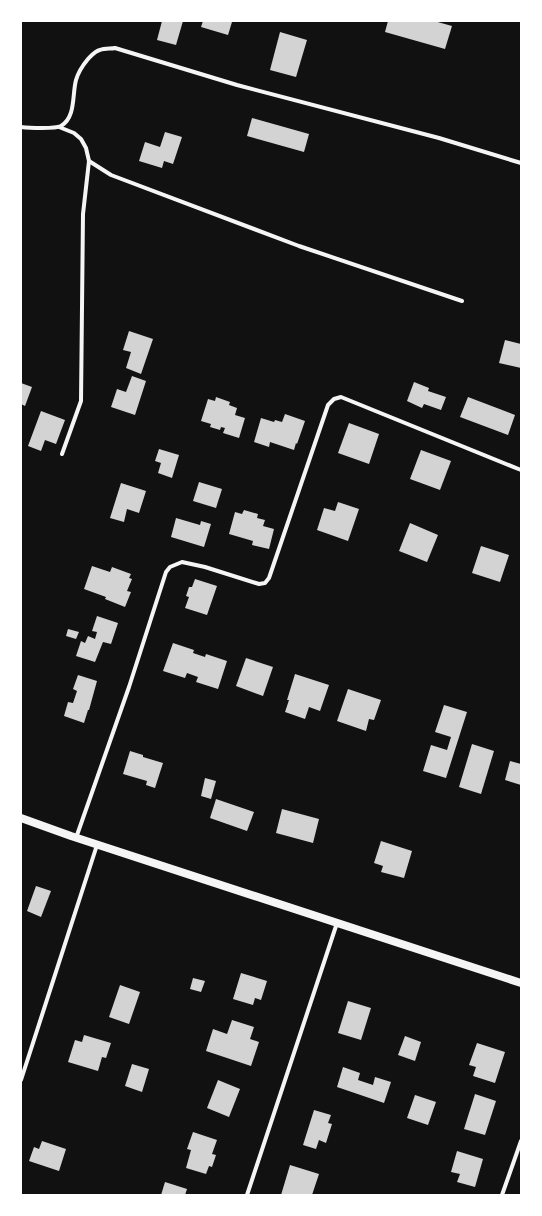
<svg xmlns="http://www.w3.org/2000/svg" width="542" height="1216" viewBox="0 0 542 1216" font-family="'Golos Text',sans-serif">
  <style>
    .building { fill: #d3d3d3 }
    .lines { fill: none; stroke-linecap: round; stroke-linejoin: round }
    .minor { stroke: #f5f5f5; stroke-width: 4 }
    .secondary { stroke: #f5f5f5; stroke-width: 8 }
  </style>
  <rect width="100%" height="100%" fill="#111"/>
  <g class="building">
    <path d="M162,21H183L176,45L157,40Z"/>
    <path d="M203,21H228L232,22L228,35L201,27Z"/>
    <path d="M388,21H434L452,26L445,49L385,32Z"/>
    <path d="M280,32L307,40L296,77L270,70Z"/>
    <path d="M252,118L309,134L304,152L247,136Z"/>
    <path d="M165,132L182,137L173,164L164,161L162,168L139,161L145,142L160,147Z"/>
    <path d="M129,331L153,339L141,374L126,368L131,352L123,350Z"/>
    <path d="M505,340L521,344V368L499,363Z"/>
    <path d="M132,376L146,381L135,415L111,407L117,389L126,392Z"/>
    <path d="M414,382L429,388L428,391L446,397L441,410L424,404L422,408L407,401Z"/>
    <path d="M21,383L32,387L25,406L21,404Z"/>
    <path d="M216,397L230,402L229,405L237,408L235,415L245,418L239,438L223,433L225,428L221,427L220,430L210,427L211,424L201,421L208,399L215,401Z"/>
    <path d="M468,397L515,415L508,435L460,417Z"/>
    <path d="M41,411L65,420L56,444L45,440L41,451L28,446Z"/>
    <path d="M285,414L305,421L297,444L296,443L294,450L270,442L269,447L254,442L261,418L274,422L275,420L282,422Z"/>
    <path d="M349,423L379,434L369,464L338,453Z"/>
    <path d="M159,449L179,455L172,478L158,473L161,463L155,461Z"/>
    <path d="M421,450L451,461L440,490L410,479Z"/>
    <path d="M199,482L222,489L216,508L193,501Z"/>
    <path d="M121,483L146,491L139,513L127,509L124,522L110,518Z"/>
    <path d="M338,502L359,509L348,541L317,530L324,508L335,511Z"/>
    <path d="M244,510L258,514L257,518L265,520L263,526L274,529L269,549L252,545L253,541L229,534L235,512L242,514Z"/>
    <path d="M176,518L200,525L201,521L211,524L204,547L171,537Z"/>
    <path d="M410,523L438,535L427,562L399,551Z"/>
    <path d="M481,546L509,555L500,582L472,573Z"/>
    <path d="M92,566L110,572L112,567L131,574L129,578L132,579L127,591L131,592L125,607L105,599L106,597L84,589Z"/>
    <path d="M195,579L217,586L207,615L185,608L189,597L186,596L189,587H192Z"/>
    <path d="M97,616L118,623L111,644L103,642L95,662L76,656L81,641L85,643L88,636L95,639L97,632L92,631Z"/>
    <path d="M68,629L79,632L76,639L66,636Z"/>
    <path d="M173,643L194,650L193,653L205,657L206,654L227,661L218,689L196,682L198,677L187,673L185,678L163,671Z"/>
    <path d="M246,658L273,667L263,696L236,686Z"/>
    <path d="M295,674L329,685L320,711L309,707L305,719L285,712L289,700H287Z"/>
    <path d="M78,675L97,681L89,710H88L84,723L64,716L68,702L73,703L77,691L73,689Z"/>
    <path d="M348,689L381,700L374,720L369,719L366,731L337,721Z"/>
    <path d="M444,705L467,712L446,778L423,771L431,745L447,750L451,737L435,732Z"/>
    <path d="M472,744L494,751L481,794L459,787Z"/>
    <path d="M130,751L143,755V757L163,763L155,788L146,785L147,781L123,774Z"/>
    <path d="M510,761L521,764V785L505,780Z"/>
    <path d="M205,778L216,781L211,799L201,796Z"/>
    <path d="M216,799L254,812L247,831L210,818Z"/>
    <path d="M282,809L319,819L313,843L276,833Z"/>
    <path d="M381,841L412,851L404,878L381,872L383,866L374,863Z"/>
    <path d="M36,886L51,891L41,917L27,911Z"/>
    <path d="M241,973L267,981L261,1000L255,998L253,1005L233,999Z"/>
    <path d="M193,978L205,981L201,992L190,989Z"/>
    <path d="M120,985L140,992L129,1024L109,1017Z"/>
    <path d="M348,1001L371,1008L361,1040L338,1033Z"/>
    <path d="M232,1020L254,1027L250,1039L259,1042L251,1066L206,1051L213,1029L227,1034Z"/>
    <path d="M84,1035L111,1043L106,1058L102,1057L98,1071L68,1062L75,1040L82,1042Z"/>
    <path d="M405,1036L421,1042L415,1061L398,1055Z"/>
    <path d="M477,1043L505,1052L495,1083L473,1076L476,1067L469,1065Z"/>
    <path d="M132,1064L149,1069L142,1092L125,1086Z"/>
    <path d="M343,1067L360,1073L358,1080L373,1085L375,1077L391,1082L384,1103L337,1087Z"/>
    <path d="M218,1080L240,1089L229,1117L207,1108Z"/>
    <path d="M475,1094L496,1101L485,1135L464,1129Z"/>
    <path d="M415,1095L436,1102L428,1125L407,1118Z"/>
    <path d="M314,1110L331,1115L328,1123L332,1124L326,1143L319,1140L316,1149L303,1145Z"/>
    <path d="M193,1132L217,1140L212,1154L216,1155L212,1167L209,1166L206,1174L186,1168L191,1150L187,1149Z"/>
    <path d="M42,1141L66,1149L59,1171L29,1161L34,1147L39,1149Z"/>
    <path d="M457,1151L483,1159L475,1187L457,1182L460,1174L451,1172Z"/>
    <path d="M290,1165L319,1174L312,1195H281Z"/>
    <path d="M165,1182L187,1189L185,1195H161Z"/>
  </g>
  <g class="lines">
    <g class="minor">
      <path d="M21,127C29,128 55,129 61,126C76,117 72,95 76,80C78,73 83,65 88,59C91,56 95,51 100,50C105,48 111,49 115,48L237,85L439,138L521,163"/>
      <path d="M59,127L74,133L81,139L86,148L89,161L83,214L81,401L62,454"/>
      <path d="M89,161L111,175L299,246L462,301"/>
      <path d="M76,838L129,687L166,572L170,567L182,562L205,567L259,584L265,583L269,578L328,405L334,399L341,397L521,470"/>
      <path d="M21,1080L97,845"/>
      <path d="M247,1195L337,923"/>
      <path d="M502,1195L521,1141"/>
    </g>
    <path class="secondary" d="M21,818L71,836L521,983"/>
  </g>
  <rect width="542" height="1216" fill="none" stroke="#ffffff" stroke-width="44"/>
</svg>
